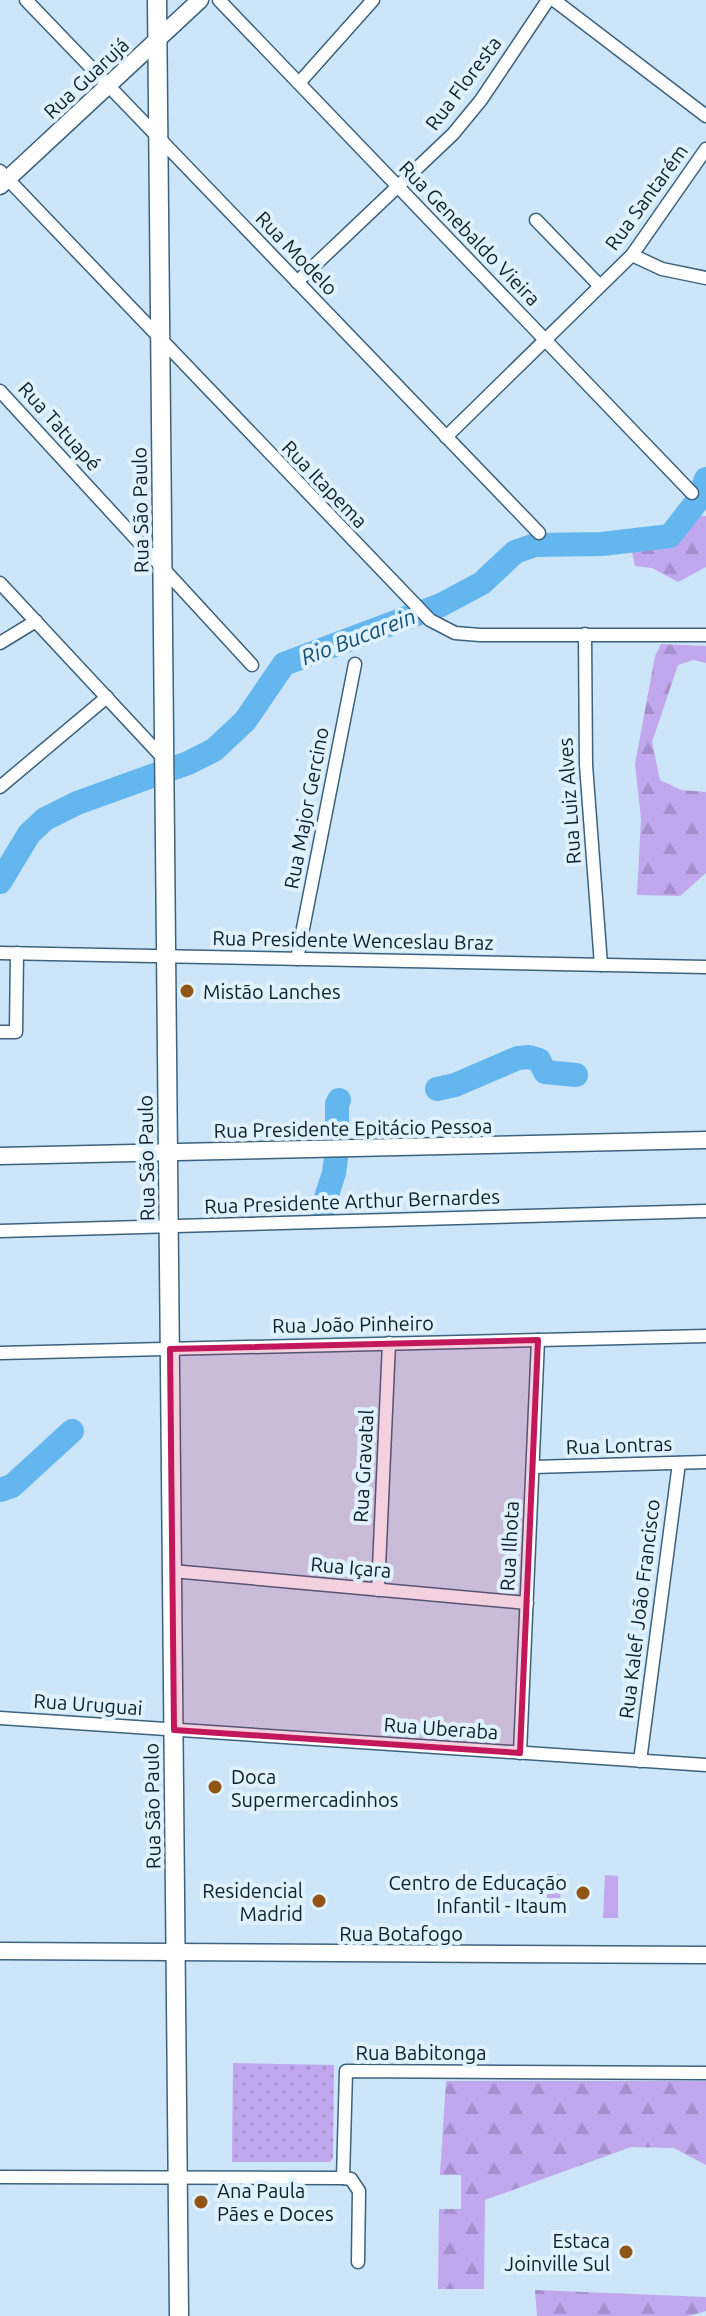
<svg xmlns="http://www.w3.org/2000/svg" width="706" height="2316" viewBox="0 0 706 2316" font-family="Ubuntu,sans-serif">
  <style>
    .grass { fill: url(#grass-dots) }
    .forest { fill: url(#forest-firs) }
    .park { fill: #c1a7ee }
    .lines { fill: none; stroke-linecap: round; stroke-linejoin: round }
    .river { stroke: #64b6ef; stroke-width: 24 }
    .street-casing { stroke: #3c627d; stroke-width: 15 }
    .secondary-casing { stroke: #3c627d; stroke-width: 19 }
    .primary-casing { stroke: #3c627d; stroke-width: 21 }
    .street { stroke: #fff; stroke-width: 12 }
    .secondary { stroke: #fff; stroke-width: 16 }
    .primary { stroke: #fff; stroke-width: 18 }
    .marked { fill: #c2185b; fill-opacity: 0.2; stroke: #c2185b; stroke-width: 6; stroke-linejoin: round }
    .poi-dot { fill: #915516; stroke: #e0f1fe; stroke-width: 3 }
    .labels { text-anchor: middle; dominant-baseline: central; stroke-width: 8; stroke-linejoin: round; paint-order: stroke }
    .street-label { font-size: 20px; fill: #0f1f2a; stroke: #e0f1fe }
    .poi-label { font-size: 20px; fill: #0f1f2a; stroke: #e0f1fe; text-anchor: start }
    .water-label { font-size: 22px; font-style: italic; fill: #114f75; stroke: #e0f1fe }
  </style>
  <defs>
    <pattern id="grass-dots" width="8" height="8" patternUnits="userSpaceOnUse" patternTransform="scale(2)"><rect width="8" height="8" fill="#c1a7ee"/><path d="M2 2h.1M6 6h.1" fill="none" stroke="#a58fcc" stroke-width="1.8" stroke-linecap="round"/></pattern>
    <pattern id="forest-firs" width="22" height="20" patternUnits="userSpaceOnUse" patternTransform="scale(2)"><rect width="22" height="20" fill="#c1a7ee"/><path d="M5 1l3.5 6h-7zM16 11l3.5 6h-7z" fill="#a58fcc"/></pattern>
  </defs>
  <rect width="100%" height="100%" fill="#cce5f8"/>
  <path class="grass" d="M233,2063L334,2065L333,2158L330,2162H232Z"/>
  <g class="forest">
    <path d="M696,516H706V567L678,582L652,568L635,566L631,546L679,542Z"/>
    <path d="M661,644L706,646V663L693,660L678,665L652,742L660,780L681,790L706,792V873L680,896L637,895L641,819L635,764L655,656Z"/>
    <path d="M446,2081H706V2165L674,2148L631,2147L485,2200L484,2289H438L439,2209H461V2175H440Z"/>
    <path d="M535,2290L706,2297V2311L689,2316H537Z"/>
  </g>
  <g class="park">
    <path d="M547,1874H561L560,1910H547Z"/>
    <path d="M605,1875L618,1876V1918H603Z"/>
  </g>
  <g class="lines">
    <g class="river">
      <path d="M0,882L29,834L45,819L77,803L188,763L214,750L245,721L284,664L441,605L482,583L515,552L535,545L602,544L670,536L698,500L706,479"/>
      <path d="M437,1089L455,1085L518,1058L529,1057L539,1060L545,1072L576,1075"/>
      <path d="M337,1141V1104L339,1100"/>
      <path d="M322,1210L334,1173L336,1158"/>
      <path d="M0,1490L12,1486L72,1431"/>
    </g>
    <g class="street-casing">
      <g id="street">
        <path d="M26,0L539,533"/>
        <path d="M219,0L692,493"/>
        <path d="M554,0L706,116"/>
        <path d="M299,83L373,0"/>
        <path d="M0,171L430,620L455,633L480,635H706"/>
        <path d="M536,220L600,286"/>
        <path d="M632,255L662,269L706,278"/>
        <path d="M297,282L453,134L481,100L548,0"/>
        <path d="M0,391L252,665"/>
        <path d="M446,437L632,255L706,149"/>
        <path d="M0,583L164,759"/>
        <path d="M585,634L586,765L601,965"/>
        <path d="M0,643L36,621"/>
        <path d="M0,787L107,697"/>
        <path d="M0,953L706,967"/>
        <path d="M297,959L355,664"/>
        <path d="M0,1032H16L17,953"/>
        <path d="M0,1231L706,1211"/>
        <path d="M0,1353L706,1336"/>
        <path d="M533,1467L706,1462"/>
        <path d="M172,1571L527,1603"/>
        <path d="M378,1590L389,1343"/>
        <path d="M0,1718L706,1765"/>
        <path d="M520,1753L538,1340"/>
        <path d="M640,1761L679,1463"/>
        <path d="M0,2177L343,2178L346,2071L706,2073"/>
        <path d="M343,2178L351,2179L359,2191L358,2262"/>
      </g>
    </g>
    <g class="secondary-casing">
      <g id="secondary">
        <path d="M0,186L200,0"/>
        <path d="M0,1156L706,1140"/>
        <path d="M0,1951L706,1955"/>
      </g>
    </g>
    <g class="primary-casing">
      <path id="primary" d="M157,0L179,2316"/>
    </g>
    <use href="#street" class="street"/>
    <use href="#secondary" class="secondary"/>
    <use href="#primary" class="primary"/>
  </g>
  <path class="marked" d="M538,1340L520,1753L174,1730L170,1349Z"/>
  <g class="poi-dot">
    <circle cx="187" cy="991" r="8"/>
    <circle cx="215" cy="1787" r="8"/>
    <circle cx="583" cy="1893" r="8"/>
    <circle cx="319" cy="1901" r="8"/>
    <circle cx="201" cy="2202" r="8"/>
    <circle cx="626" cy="2252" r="8"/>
  </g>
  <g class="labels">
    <g class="street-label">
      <text transform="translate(86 78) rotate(-43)">Rua Guarujá</text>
      <text transform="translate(463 83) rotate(-53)">Rua Floresta</text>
      <text transform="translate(646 197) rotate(-54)">Rua Santarém</text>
      <text transform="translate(470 233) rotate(46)">Rua Genebaldo Vieira</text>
      <text transform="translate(297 253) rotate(46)">Rua Modelo</text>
      <text transform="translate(60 426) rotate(48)">Rua Tatuapé</text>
      <text transform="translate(325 484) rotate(46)">Rua Itapema</text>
      <text transform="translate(140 510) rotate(-91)">Rua São Paulo</text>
      <text transform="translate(569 801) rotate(-94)">Rua Luiz Alves</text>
      <text transform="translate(306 808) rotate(-79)">Rua Major Gercino</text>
      <text transform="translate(353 940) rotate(1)">Rua Presidente Wenceslau Braz</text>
      <text transform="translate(353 1128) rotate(-1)">Rua Presidente Epitácio Pessoa</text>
      <text transform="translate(146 1158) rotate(-91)">Rua São Paulo</text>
      <text transform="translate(352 1201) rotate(-2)">Rua Presidente Arthur Bernardes</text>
      <text transform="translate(353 1324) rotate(-1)">Rua João Pinheiro</text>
      <text transform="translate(619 1445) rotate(-2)">Rua Lontras</text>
      <text transform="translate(363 1466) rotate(-87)">Rua Gravatal</text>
      <text transform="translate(509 1546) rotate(-87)">Rua Ilhota</text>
      <text transform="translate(351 1567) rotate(5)">Rua Içara</text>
      <text transform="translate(639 1609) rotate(-83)">Rua Kalef João Francisco</text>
      <text transform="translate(88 1704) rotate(4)">Rua Uruguai</text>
      <text transform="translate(441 1728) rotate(4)">Rua Uberaba</text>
      <text transform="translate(152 1806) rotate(-91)">Rua São Paulo</text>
      <text x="401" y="1933">Rua Botafogo</text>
      <text x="421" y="2052">Rua Babitonga</text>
    </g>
    <g class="poi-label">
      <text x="203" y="991">Mistão Lanches</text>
      <text x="231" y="1776">Doca<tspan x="231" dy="23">Supermercadinhos</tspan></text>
      <text x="567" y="1882" text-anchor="end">Centro de Educação<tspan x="567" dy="23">Infantil - Itaum</tspan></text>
      <text x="303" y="1890" text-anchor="end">Residencial<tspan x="303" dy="23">Madrid</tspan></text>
      <text x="217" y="2190">Ana Paula<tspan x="217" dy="23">Pães e Doces</tspan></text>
      <text x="610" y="2240" text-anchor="end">Estaca<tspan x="610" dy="23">Joinville Sul</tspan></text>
    </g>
    <g class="water-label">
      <text transform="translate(358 636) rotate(-21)">Rio Bucarein</text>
    </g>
  </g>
</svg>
